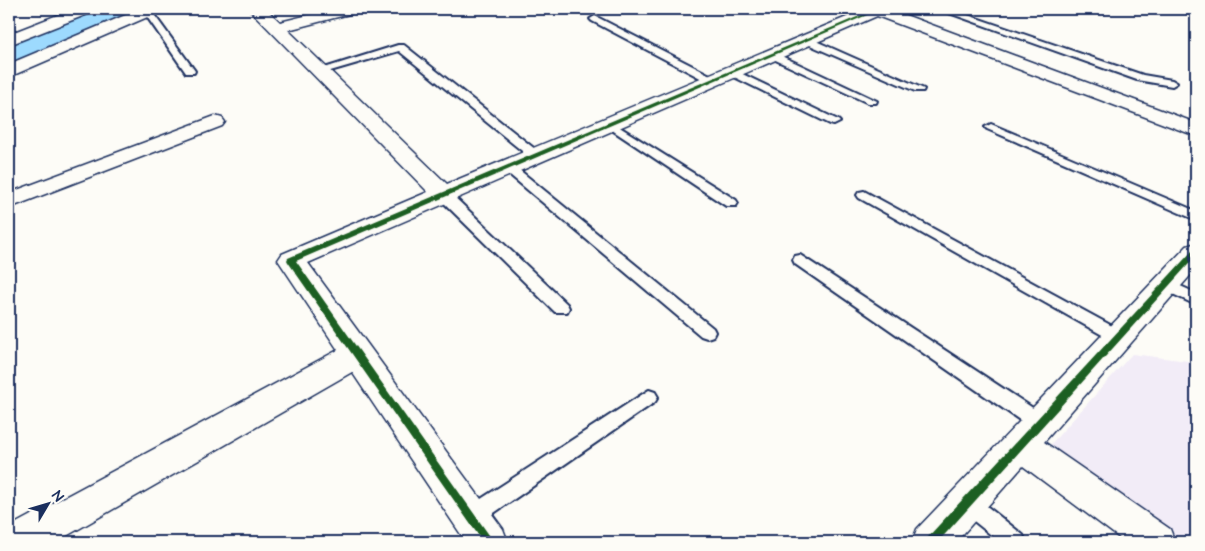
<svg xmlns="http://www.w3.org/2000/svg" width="1205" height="551" viewBox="0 0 1205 551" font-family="'Architects Daughter',sans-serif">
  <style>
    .built { fill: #f2ecf7 }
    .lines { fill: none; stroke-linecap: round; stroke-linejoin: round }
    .river { fill: #9ddafe; fill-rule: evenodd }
    .lane-casing { stroke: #1b2f5e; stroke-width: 4 }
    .street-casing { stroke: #1b2f5e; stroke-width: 3 }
    .secondary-casing { stroke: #1b2f5e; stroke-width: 3 }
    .lane { fill: #fdfcf7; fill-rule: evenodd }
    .street { fill: #fdfcf7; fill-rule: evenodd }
    .secondary { fill: #fdfcf7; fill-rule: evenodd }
    .cycleway-casing { stroke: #fdfcf7; stroke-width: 3 }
    .cycleway { fill: #1b5e20; fill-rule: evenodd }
  </style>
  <rect width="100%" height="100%" fill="#fdfcf7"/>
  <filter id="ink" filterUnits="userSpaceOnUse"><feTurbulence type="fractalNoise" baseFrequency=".02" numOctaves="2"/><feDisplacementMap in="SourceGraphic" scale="10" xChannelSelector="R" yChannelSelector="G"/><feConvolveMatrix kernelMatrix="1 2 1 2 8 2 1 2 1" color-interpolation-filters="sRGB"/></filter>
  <g filter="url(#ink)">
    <path class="built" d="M1132,354L1188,361L1196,365V542H1177L1057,460L1051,444Z"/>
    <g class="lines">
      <path class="river" d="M93,9H140L135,16L23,65L9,69V43Z"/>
      <g class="lane-casing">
        <g id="lane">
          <path d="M144,9H150L195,71L194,73H186L143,11Z"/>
          <path d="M938,9H950L1143,75L1172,80L1177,83L1172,86L1137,80Z"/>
          <path d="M595,16L716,78L717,80L712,83L708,82L592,21L590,19Z"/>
          <path d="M803,38H809L924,89L923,91H915L803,42Z"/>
          <path d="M398,45H404L540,153L542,156L540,159H532L399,51L320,74L315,71Z"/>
          <path d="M769,53H775L877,101L876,103H868L769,57Z"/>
          <path d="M732,69L838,120L840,122L834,125L830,124L728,74V70Z"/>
          <path d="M610,121L736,200L738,203L736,206H726L606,126L604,124Z"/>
          <path d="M991,124L1196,211V220L987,129L985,127Z"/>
          <path d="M508,163L512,164L713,328L715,332L713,336L707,338L701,336L504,170L502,167L504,164Z"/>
          <path d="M444,191L449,192L567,304L569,308L567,312H555L439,198L437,195L439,192Z"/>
          <path d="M864,191L1125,333L1127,337L1125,341L1119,343L1113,341L859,198L857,195L859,192Z"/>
          <path d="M800,255L1048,418L1050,424L1048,430L1041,432L1034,430L795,264L793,260L795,256Z"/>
          <path d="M1167,280L1196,293V305L1162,289L1159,285L1162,281Z"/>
          <path d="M649,390L655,392L658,397L655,402L478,524L471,527L464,524L461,517L464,510Z"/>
          <path d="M967,493L974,496L1023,535L1026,542H1000L960,510L957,503L960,496Z"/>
        </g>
      </g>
      <g class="street-casing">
        <g id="street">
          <path d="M140,9H161L159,12L9,77V64Z"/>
          <path d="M249,9H266L280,22L333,9H359L357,12L288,30L447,184L866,9H889L1196,123V136L877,16L308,263L503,529L508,542H466L352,372L56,542H9V527L338,350L278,260L282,254L428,192Z"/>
          <path d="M215,116L222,118L225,122L222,126L9,208V193Z"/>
          <path d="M1196,243V269L1044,442L1170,529L1175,542H1125L1023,466L956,542H912L917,529L1187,246Z"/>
        </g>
      </g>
      <g class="secondary-casing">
        <path id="secondary" d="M73,9H95L93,12L9,45V34Z"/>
      </g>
      <use href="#lane" class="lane"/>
      <use href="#street" class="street"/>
      <use href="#secondary" class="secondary"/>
      <g class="cycleway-casing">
        <g id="cycleway">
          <path d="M876,9H881L296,261L494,542H483L288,262L287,260L288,258Z"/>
          <path d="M1193,250H1196V256L938,542H926L927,538Z"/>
        </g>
      </g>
      <use href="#cycleway" class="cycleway"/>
    </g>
  </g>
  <rect width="1205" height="551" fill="none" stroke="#fdfcf7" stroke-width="30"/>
  <rect x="15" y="15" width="1175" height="521" fill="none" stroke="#1b2f5e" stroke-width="2" filter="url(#ink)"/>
  <g transform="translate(48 504) rotate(52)" stroke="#fdfcf7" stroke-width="4" paint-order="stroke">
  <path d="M0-4L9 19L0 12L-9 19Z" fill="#1b2f5e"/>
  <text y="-8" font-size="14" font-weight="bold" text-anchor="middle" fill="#1b2f5e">N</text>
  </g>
</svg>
